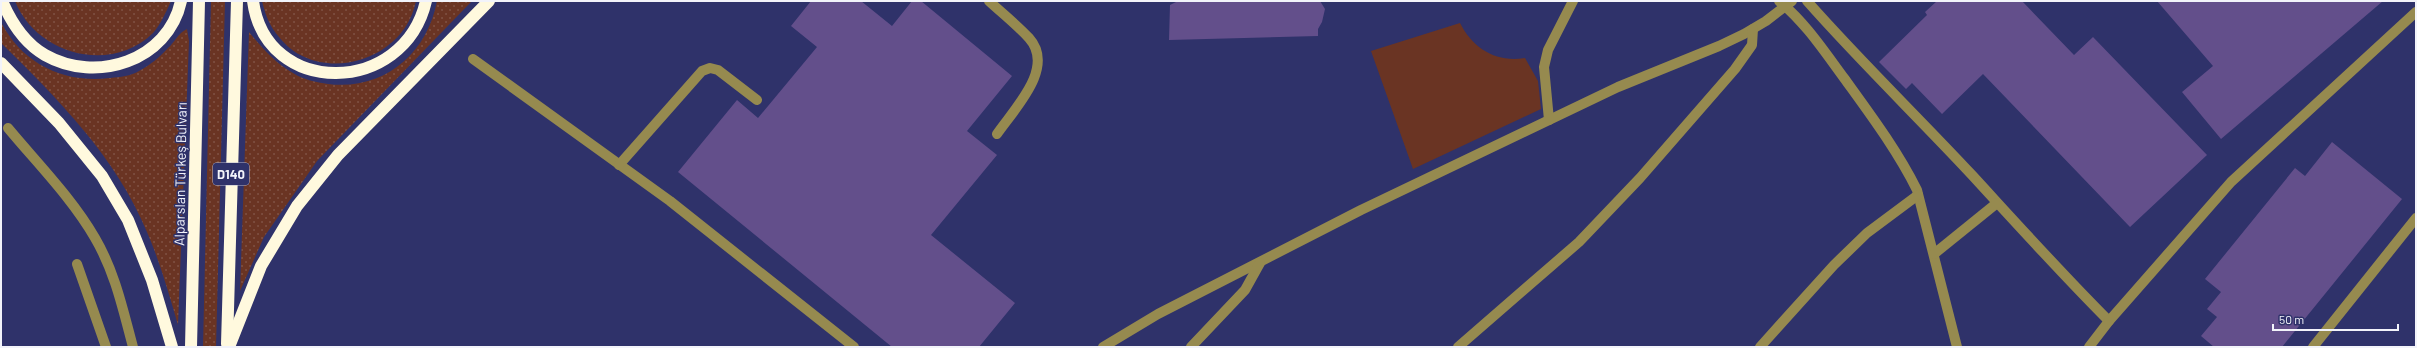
<svg xmlns="http://www.w3.org/2000/svg" width="2417" height="348" viewBox="0 0 2417 348" font-family="Barlow,sans-serif">
  <style>
    .grass { fill: url(#grass-dots) }
    .green { fill: #6a3423 }
    .building { fill: #634f8b }
    .lines { fill: none; stroke-linecap: round; stroke-linejoin: round }
    .minor { stroke: #968a4f; stroke-width: 10 }
    .highway { stroke: #fff9de; stroke-width: 12 }
    .labels { text-anchor: middle; dominant-baseline: central; stroke-width: 3; stroke-linejoin: round; paint-order: stroke }
    .shield { fill: #2f326a; stroke: #b8b9cf; stroke-width: 1 }
    .shield-label { font-size: 13px; font-weight: bold; fill: #f2f3fa }
    .street-label { font-size: 14px; fill: #f2f3fa; stroke: #2f326a }
  </style>
  <defs>
    <pattern id="grass-dots" width="8" height="8" patternUnits="userSpaceOnUse"><rect width="8" height="8" fill="#6a3423"/><path d="M2 2h.1M6 6h.1" fill="none" stroke="#805244" stroke-width="1.8" stroke-linecap="round"/></pattern>
  </defs>
  <rect width="100%" height="100%" fill="#2f326a"/>
  <g class="grass">
    <path d="M15,1H171C166,12 161,24 153,33C110,75 36,54 15,1Z"/>
    <path d="M211,1H225L216,347H203Z"/>
    <path d="M262,1H416C404,63 317,86 279,37C270,27 265,14 262,1Z"/>
    <path d="M437,1H472L317,161L264,237L240,291L249,32C262,48 275,63 293,73C304,80 316,82 328,84C382,91 427,55 437,1Z"/>
    <path d="M1,22C22,64 65,84 110,78C120,77 131,76 139,71C150,65 160,57 168,48C175,42 178,33 187,29L189,41L178,325C169,294 160,262 147,232C116,157 58,99 1,43Z"/>
  </g>
  <path class="green" d="M1460,23C1473,49 1497,63 1525,58L1538,81L1541,109L1413,169L1371,51Z"/>
  <g class="building">
    <path d="M811,1H861L892,26L912,1H921L1012,76L967,131L997,155L931,235L1015,303L979,347H892L678,172L737,100L758,118L817,47L791,26Z"/>
    <path d="M1178,1H1320L1325,9L1322,22L1318,29V36L1169,40L1170,5Z"/>
    <path d="M1937,1H2022L2074,55L2093,37L2207,155L2130,227L1983,74L1942,114L1912,83L1906,89L1879,62L1927,15L1925,12Z"/>
    <path d="M2157,1H2383L2221,139L2182,92L2213,66Z"/>
    <path d="M2332,142L2402,199L2282,347H2214L2201,336L2217,317L2207,309L2221,292L2205,279L2295,168L2305,176Z"/>
  </g>
  <g class="lines">
    <g class="minor">
      <path d="M989,1C1002,13 1017,25 1029,38C1056,68 1014,109 997,134"/>
      <path d="M1779,1C1805,22 1824,51 1844,78C1870,114 1897,150 1917,190L1957,347"/>
      <path d="M1807,1C1860,61 1917,116 1972,175C2017,224 2061,273 2109,321"/>
      <path d="M473,59L670,201L854,347"/>
      <path d="M1549,120L1544,67L1548,50L1573,1"/>
      <path d="M8,128C37,163 72,198 95,238C115,272 123,310 133,347"/>
      <path d="M619,165L702,71L710,68L718,70L757,100"/>
      <path d="M1934,254L1997,203"/>
      <path d="M77,264L106,347"/>
      <path d="M1103,347L1158,314L1361,210L1618,87L1719,46L1744,34L1766,21L1792,1"/>
      <path d="M1191,347L1245,290L1260,263"/>
      <path d="M1458,347L1579,242L1640,178L1735,69L1752,45L1753,29"/>
      <path d="M1760,347L1834,265L1867,233L1918,195"/>
      <path d="M2089,347L2109,321L2231,182L2416,12"/>
      <path d="M2313,347L2416,218"/>
    </g>
    <g class="highway">
      <path d="M2,1C11,22 24,43 45,55C96,84 168,61 181,1"/>
      <path d="M253,1C266,98 404,96 426,1"/>
      <path d="M1,63L59,123L102,176L128,220L152,280L172,347"/>
      <path d="M227,344L237,1"/>
      <path d="M191,347L199,1"/>
      <path d="M229,347L261,266L297,206L338,155L489,1"/>
    </g>
  </g>
  <g class="labels">
    <rect class="shield" x="213" y="163" width="36" height="22" rx="3"/>
    <g class="shield-label">
      <text x="231" y="174">D140</text>
    </g>
    <g class="street-label">
      <text transform="translate(180 174) rotate(-89)">Alparslan Türkeş Bulvarı</text>
    </g>
  </g>
  <rect width="2417" height="348" fill="none" stroke="#f2f3fa" stroke-width="4"/>
  <path d="M2273 324v6h125v-6" fill="none" stroke="#f2f3fa" stroke-width="2"/>
  <text x="2279" y="324" font-size="12" fill="#f2f3fa" stroke="#2f326a" stroke-width="3" paint-order="stroke">50 m</text>
</svg>
